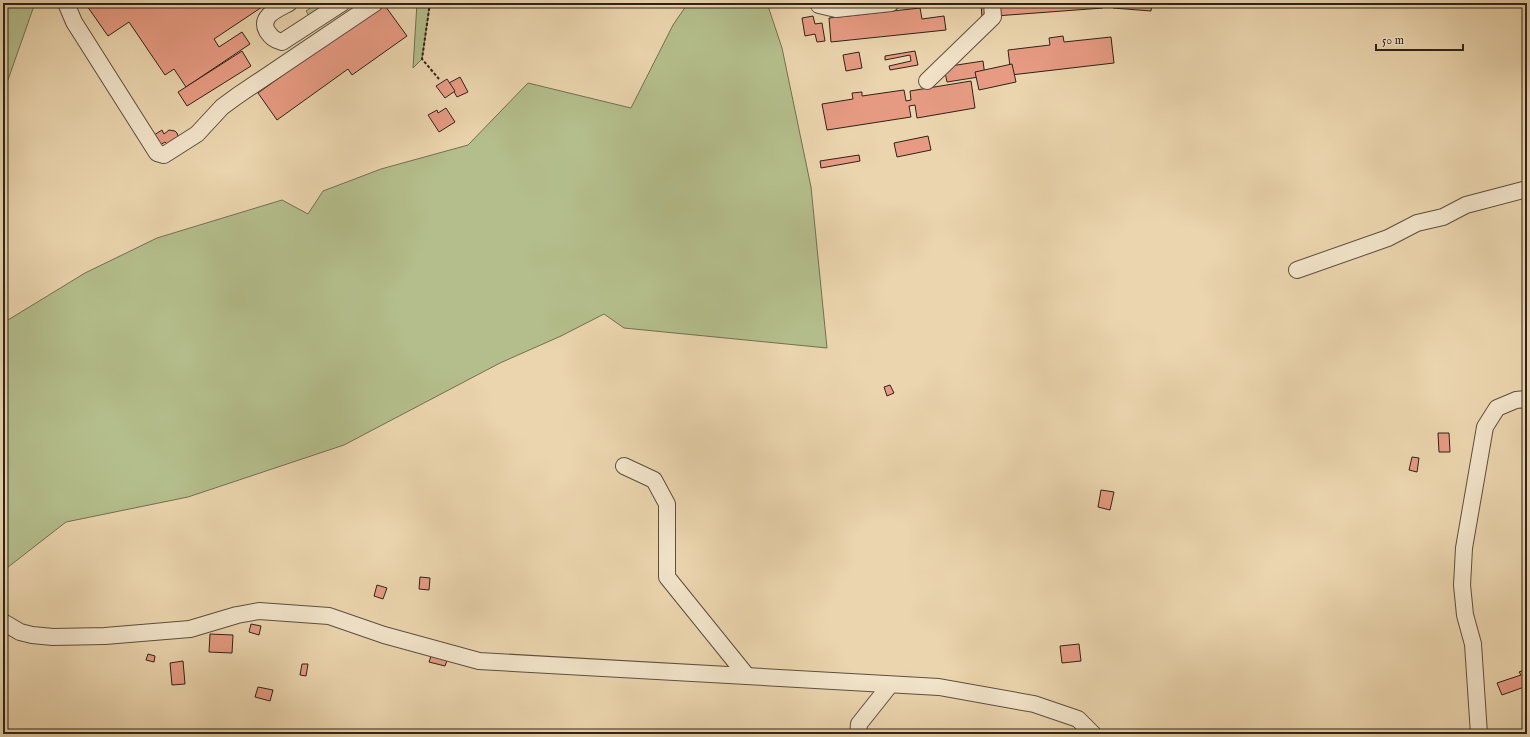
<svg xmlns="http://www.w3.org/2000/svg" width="1530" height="737" viewBox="0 0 1530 737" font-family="'IM FELL English',serif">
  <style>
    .green { fill: #b4be8c; stroke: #727052 }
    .building { fill: #e79b83; stroke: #2f2218 }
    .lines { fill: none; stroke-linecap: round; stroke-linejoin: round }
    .minor-casing { stroke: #5e4f3e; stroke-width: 18 }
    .path { stroke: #2f2218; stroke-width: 2; stroke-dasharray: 3 2; stroke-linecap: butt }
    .minor { stroke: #f2e4ca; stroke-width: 16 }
  </style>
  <rect width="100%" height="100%" fill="#ebd5ae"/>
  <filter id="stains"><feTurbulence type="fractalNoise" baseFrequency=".005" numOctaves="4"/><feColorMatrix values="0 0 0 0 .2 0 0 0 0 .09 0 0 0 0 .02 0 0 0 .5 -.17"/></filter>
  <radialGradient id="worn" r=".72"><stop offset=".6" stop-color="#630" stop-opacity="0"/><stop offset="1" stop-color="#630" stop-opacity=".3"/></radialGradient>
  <g class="green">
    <path d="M3,3H35L3,94Z"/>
    <path d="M317,3H334L309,16L306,11Z"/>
    <path d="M417,3H430L422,59L413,68Z"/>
    <path d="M688,3H767L782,48L811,187L827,348L624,328L604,314L561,336L500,363L344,445L188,497L66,522L3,571V323L85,273L157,238L282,200L308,214L323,191L381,169L468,145L528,83L631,108L673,25Z"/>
  </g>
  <g class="building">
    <path d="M85,3H268L214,39L219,47L242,32L250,44L186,87L174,69L165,75L129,22L108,36Z"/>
    <path d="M383,3L407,36L352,75L348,69L277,120L258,93Z"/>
    <path d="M981,3H1102L1103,8L982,17Z"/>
    <path d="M1114,3H1152L1151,11L1113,8Z"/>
    <path d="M920,8L922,19L944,16L946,30L831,42L829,18Z"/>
    <path d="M813,16L815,24L822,23L825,41L817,42L815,34L805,36L802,18Z"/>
    <path d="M1063,36L1064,42L1111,37L1114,63L1011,75L1008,50L1050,45L1049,38Z"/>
    <path d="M242,51L251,66L187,106L178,92Z"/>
    <path d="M915,51L918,65L890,70L889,66L911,61L910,55L885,60V56Z"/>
    <path d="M859,52L862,68L846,71L843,55Z"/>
    <path d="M983,61L985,76L947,82L944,67Z"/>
    <path d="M1012,64L1016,82L979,90L975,72Z"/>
    <path d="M460,77L468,92L457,97L449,83Z"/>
    <path d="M447,79L455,91L445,98L436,86Z"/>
    <path d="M971,81L975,108L917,118L915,105L909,106L911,117L827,130L822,104L853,99L852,93L862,92V96L904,90L906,101L911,100L910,91Z"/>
    <path d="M446,108L455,122L439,132L428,115L437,110L438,113Z"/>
    <path d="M162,130L164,134L169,130L175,131L177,133L179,139L167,144L165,142L160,145L154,135Z"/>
    <path d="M928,136L931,150L897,157L894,143Z"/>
    <path d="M859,155L860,161L821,168L820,161Z"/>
    <path d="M890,385L894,393L887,396L884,387Z"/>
    <path d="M1438,433H1449L1450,452H1439Z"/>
    <path d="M1412,457L1419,458L1417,472L1409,470Z"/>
    <path d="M1101,490L1114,492L1110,510L1098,507Z"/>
    <path d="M420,577L430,578L429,590L419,589Z"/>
    <path d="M377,585L387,588L383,599L374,596Z"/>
    <path d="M251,624L261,626L259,635L249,632Z"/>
    <path d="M210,634L233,635L232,653L209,652Z"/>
    <path d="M1079,644L1081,661L1062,663L1060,646Z"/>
    <path d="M432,653L448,658L445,666L429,662Z"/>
    <path d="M148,654L155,656L154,662L146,660Z"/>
    <path d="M183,661L185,684L172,685L170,663Z"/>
    <path d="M302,664H308L306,676L300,675Z"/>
    <path d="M1527,669V686L1502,695L1497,683L1521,675L1519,672Z"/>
    <path d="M258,687L273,690L270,701L255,697Z"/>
  </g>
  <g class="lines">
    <g class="minor-casing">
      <g id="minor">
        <path d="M66,3L74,22L157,153L164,155L197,134L222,107L237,96L375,3"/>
        <path d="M289,3C278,9 259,16 267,31C271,37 274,40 282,42L342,3"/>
        <path d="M819,3V5L836,9L891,3"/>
        <path d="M927,81L993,17L992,3"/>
        <path d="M1297,270L1388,238L1417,223L1443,217L1466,205L1527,189"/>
        <path d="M624,466L654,480L667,504V577L747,676"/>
        <path d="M3,622L20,632L32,635L53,637L105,636L190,629L237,615L259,611L329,616L384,635L479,661L939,687L1034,704L1078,719L1093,734"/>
        <path d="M858,734L859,724L890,685"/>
        <path d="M1479,734L1473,644L1465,615L1462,585L1464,548L1485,427L1497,408L1516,400L1527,399"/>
      </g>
    </g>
    <path class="path" d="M430,3L422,59L439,79"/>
    <use href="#minor" class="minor"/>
  </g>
  <rect width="1530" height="737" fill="none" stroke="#ebd5ae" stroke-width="16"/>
  <rect x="4" y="4" width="1522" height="729" fill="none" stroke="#2f2218" stroke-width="2"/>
  <rect x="8" y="8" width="1514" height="721" fill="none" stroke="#2f2218"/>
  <path d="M1376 44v6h87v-6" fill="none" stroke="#2f2218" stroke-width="2"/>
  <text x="1382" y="44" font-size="12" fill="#2f2218" stroke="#f2e4ca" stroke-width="3" paint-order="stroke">50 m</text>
  <rect width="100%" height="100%" filter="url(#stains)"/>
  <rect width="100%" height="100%" fill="url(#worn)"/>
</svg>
